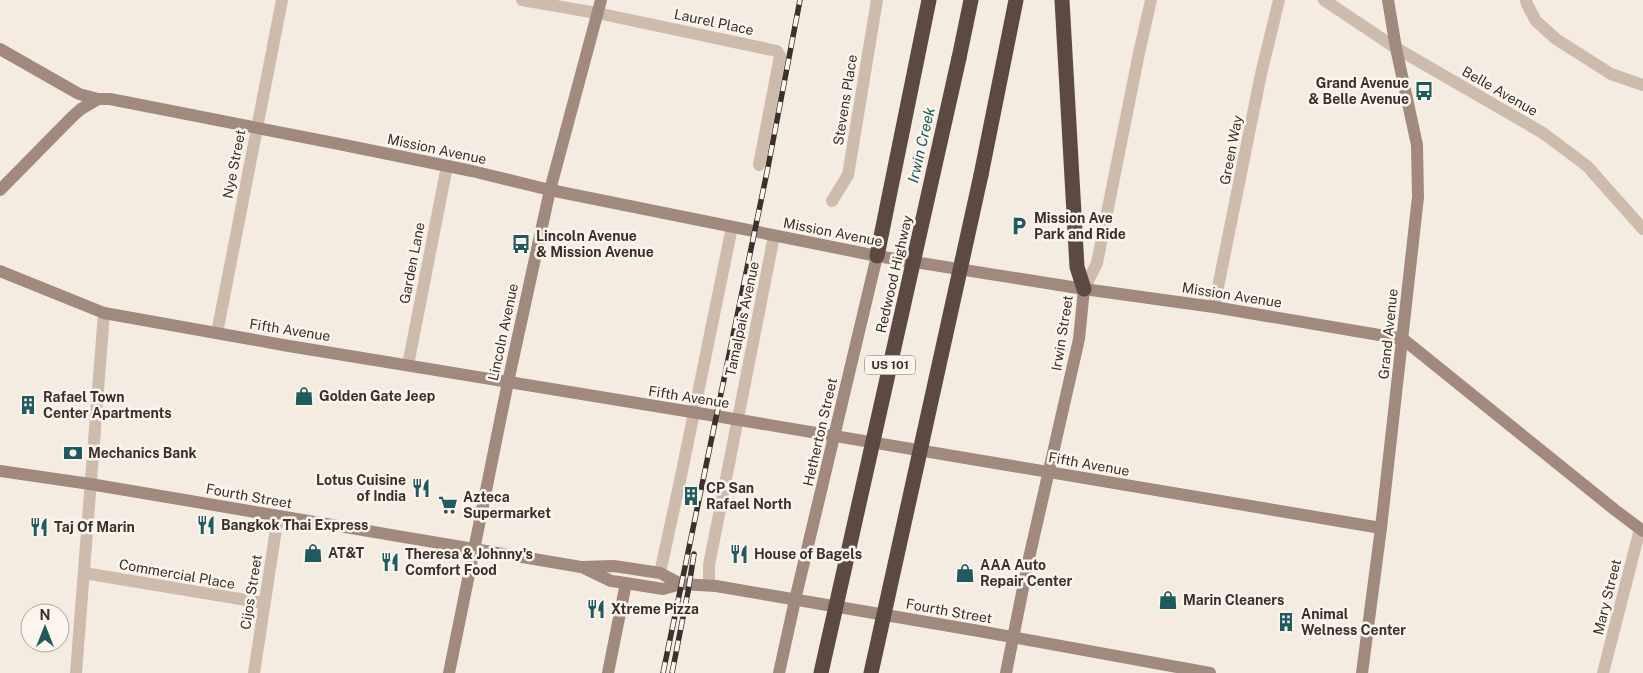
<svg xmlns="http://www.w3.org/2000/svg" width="1643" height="673" viewBox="0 0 1643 673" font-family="'Public Sans',sans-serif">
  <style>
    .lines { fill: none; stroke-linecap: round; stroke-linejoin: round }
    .street { stroke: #cdbbac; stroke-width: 12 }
    .secondary { stroke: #a18a7d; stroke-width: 12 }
    .highway { stroke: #5c4a42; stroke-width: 15 }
    .rail-casing { stroke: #3b302b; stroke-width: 5.5 }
    .rail { stroke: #fbf5ee; stroke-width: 4; stroke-dasharray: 11; stroke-linecap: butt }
    .highway-bridge { stroke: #5c4a42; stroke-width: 15 }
    .labels { text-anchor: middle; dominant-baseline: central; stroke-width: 5; stroke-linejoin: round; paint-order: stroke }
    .shield { fill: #fbf5ee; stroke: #756b66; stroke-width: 1 }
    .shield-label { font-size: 12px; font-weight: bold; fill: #3b302b }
    .street-label { font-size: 14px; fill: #3b302b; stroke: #fbf5ee }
    .poi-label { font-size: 14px; font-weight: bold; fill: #3b302b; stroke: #fbf5ee; text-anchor: start }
    .water-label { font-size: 15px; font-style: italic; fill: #1f5a5e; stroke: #fbf5ee }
  </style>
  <rect width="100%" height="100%" fill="#f4ebe1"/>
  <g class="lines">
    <g class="street">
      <path d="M522,0L597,13L777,51L780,56L759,165"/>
      <path d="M1324,0L1396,48L1543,133L1587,166L1643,229"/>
      <path d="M1526,0L1527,4L1536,21L1556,39L1611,74L1643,85"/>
      <path d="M832,201L848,175L877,0"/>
      <path d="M1084,289L1097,263L1139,53L1151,0"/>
      <path d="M1214,307L1261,74L1279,0"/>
      <path d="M217,333L282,0"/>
      <path d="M408,365L447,166"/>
      <path d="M84,573L264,603"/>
      <path d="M660,573L681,476L732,227"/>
      <path d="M709,585V565L774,236"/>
      <path d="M76,673L104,313"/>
      <path d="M254,673L278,516"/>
      <path d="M1603,673L1640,529"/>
    </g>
    <g class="secondary">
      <path d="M0,49L79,94L98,99H110L339,144L472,171L550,190L877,256L1084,289L1214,307L1403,339L1615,510L1643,531"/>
      <path d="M0,190L73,116L81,109L98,99"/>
      <path d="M0,271L104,313L289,346L716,416L1381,528"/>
      <path d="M0,471L90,484L581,567L614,566L660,573L681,584L716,586L979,631L1210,673"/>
      <path d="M584,568L611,581L619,582L663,589L681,584"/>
      <path d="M449,673L508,382L550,190L601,0"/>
      <path d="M608,673L626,583"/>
      <path d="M779,673L795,600L877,256"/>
      <path d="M1006,673L1029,558L1079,339L1084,289"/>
      <path d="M1362,673L1381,528L1418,197L1417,145L1396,48L1388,0"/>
    </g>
    <g class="highway">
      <path d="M1062,0L1077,267L1084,289"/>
      <path d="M959,58L971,0"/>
      <path d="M981,175L1016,0"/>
      <path d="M877,256L929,0"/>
    </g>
    <g class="rail-casing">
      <g id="rail">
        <path d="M663,673L768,167L800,0"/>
        <path d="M672,673L688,592L694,554"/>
      </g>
    </g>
    <use href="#rail" class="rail"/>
    <g class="highway-bridge">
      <path d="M821,673L959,58"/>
      <path d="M871,673L981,175"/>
    </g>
  </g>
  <defs>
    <g id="bus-bare" transform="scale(1.5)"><path d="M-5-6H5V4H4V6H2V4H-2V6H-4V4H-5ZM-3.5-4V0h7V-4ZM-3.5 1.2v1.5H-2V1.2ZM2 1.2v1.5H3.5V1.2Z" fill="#1f5a5e" stroke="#fbf5ee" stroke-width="2.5" paint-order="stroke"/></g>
    <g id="parking-bare" transform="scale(1.5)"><path d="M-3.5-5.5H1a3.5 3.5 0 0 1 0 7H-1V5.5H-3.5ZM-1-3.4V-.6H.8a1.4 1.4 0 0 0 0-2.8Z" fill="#1f5a5e" stroke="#fbf5ee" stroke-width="2.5" paint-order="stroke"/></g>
    <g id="shop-bare" transform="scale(1.5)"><path d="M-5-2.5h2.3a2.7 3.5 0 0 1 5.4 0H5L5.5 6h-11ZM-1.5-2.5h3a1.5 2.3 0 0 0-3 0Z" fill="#1f5a5e" stroke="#fbf5ee" stroke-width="2.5" paint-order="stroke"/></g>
    <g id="building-bare" transform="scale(1.5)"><path d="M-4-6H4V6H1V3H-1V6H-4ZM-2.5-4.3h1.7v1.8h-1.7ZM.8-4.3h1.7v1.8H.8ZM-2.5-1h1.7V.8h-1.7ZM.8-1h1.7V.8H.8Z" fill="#1f5a5e" stroke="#fbf5ee" stroke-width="2.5" paint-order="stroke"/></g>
    <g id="bank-bare" transform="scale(1.5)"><path d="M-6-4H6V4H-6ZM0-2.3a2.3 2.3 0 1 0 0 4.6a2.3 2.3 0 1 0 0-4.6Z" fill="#1f5a5e" stroke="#fbf5ee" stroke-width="2.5" paint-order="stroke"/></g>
    <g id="restaurant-bare" transform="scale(1.5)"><path d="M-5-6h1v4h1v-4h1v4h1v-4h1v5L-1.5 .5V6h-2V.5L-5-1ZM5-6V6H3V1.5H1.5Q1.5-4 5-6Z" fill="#1f5a5e" stroke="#fbf5ee" stroke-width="2.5" paint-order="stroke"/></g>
    <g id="supermarket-bare" transform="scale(1.5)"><path d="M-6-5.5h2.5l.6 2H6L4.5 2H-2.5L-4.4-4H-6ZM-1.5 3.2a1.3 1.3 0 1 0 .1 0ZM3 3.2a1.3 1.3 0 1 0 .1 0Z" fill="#1f5a5e" stroke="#fbf5ee" stroke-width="2.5" paint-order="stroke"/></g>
  </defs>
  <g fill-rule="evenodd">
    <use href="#bus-bare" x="1424" y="91"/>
    <use href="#parking-bare" x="1019" y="226"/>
    <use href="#bus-bare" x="521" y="244"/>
    <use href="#shop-bare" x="304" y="396"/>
    <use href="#building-bare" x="28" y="405"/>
    <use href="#bank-bare" x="73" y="453"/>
    <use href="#restaurant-bare" x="421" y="488"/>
    <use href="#building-bare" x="691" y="496"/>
    <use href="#supermarket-bare" x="448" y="505"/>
    <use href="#restaurant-bare" x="206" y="525"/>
    <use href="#restaurant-bare" x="39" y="527"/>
    <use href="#shop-bare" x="313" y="553"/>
    <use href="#restaurant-bare" x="739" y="554"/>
    <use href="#restaurant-bare" x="390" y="562"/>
    <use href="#shop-bare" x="965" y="573"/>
    <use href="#shop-bare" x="1168" y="600"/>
    <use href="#restaurant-bare" x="596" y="609"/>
    <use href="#building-bare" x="1286" y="622"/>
  </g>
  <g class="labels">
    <rect class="shield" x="865" y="355.5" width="50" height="19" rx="4"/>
    <g class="shield-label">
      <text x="890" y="365">US 101</text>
    </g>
    <g class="street-label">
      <text transform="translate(714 22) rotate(12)">Laurel Place</text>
      <text transform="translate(1500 91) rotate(30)">Belle Avenue</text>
      <text transform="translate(845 100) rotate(-81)">Stevens Place</text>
      <text transform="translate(437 149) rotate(12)">Mission Avenue</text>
      <text transform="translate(1231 150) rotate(-79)">Green Way</text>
      <text transform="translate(234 164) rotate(-79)">Nye Street</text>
      <text transform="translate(833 232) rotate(11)">Mission Avenue</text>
      <text transform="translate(412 263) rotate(-79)">Garden Lane</text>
      <text transform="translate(894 274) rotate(-77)">Redwood Highway</text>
      <text transform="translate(1232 295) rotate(9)">Mission Avenue</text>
      <text transform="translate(742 319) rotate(-78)">Tamalpais Avenue</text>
      <text transform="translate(290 330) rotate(9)">Fifth Avenue</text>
      <text transform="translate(503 332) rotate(-78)">Lincoln Avenue</text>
      <text transform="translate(1062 333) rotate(-81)">Irwin Street</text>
      <text transform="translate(1388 334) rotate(-84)">Grand Avenue</text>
      <text transform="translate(689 397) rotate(9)">Fifth Avenue</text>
      <text transform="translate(820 432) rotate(-77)">Hetherton Street</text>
      <text transform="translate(1089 464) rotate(10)">Fifth Avenue</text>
      <text transform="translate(249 496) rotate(10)">Fourth Street</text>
      <text transform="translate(177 574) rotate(10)">Commercial Place</text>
      <text transform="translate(251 592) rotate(-81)">Cijos Street</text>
      <text transform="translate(1607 597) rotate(-76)">Mary Street</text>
      <text transform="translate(949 611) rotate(10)">Fourth Street</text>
    </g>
    <g class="poi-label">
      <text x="1409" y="83" text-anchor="end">Grand Avenue<tspan x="1409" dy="16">&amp; Belle Avenue</tspan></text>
      <text x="1034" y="218">Mission Ave<tspan x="1034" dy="16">Park and Ride</tspan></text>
      <text x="536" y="236">Lincoln Avenue<tspan x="536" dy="16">&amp; Mission Avenue</tspan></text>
      <text x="319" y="396">Golden Gate Jeep</text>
      <text x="43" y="397">Rafael Town<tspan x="43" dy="16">Center Apartments</tspan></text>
      <text x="88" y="453">Mechanics Bank</text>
      <text x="406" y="480" text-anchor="end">Lotus Cuisine<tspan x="406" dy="16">of India</tspan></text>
      <text x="706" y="488">CP San<tspan x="706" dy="16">Rafael North</tspan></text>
      <text x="463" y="497">Azteca<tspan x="463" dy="16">Supermarket</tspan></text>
      <text x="221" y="525">Bangkok Thai Express</text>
      <text x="54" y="527">Taj Of Marin</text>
      <text x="328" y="553">AT&amp;T</text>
      <text x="405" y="554">Theresa &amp; Johnny's<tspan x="405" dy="16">Comfort Food</tspan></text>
      <text x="754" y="554">House of Bagels</text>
      <text x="980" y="565">AAA Auto<tspan x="980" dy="16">Repair Center</tspan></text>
      <text x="1183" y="600">Marin Cleaners</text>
      <text x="611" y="609">Xtreme Pizza</text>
      <text x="1301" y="614">Animal<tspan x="1301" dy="16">Welness Center</tspan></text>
    </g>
    <g class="water-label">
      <text transform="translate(921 145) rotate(-77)">Irwin Creek</text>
    </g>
  </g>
  <g transform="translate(45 628)"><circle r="24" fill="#fbf5ee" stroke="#aea6a0"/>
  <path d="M0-4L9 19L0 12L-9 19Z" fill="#1f5a5e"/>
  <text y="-8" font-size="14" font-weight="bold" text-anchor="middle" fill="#3b302b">N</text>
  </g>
</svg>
